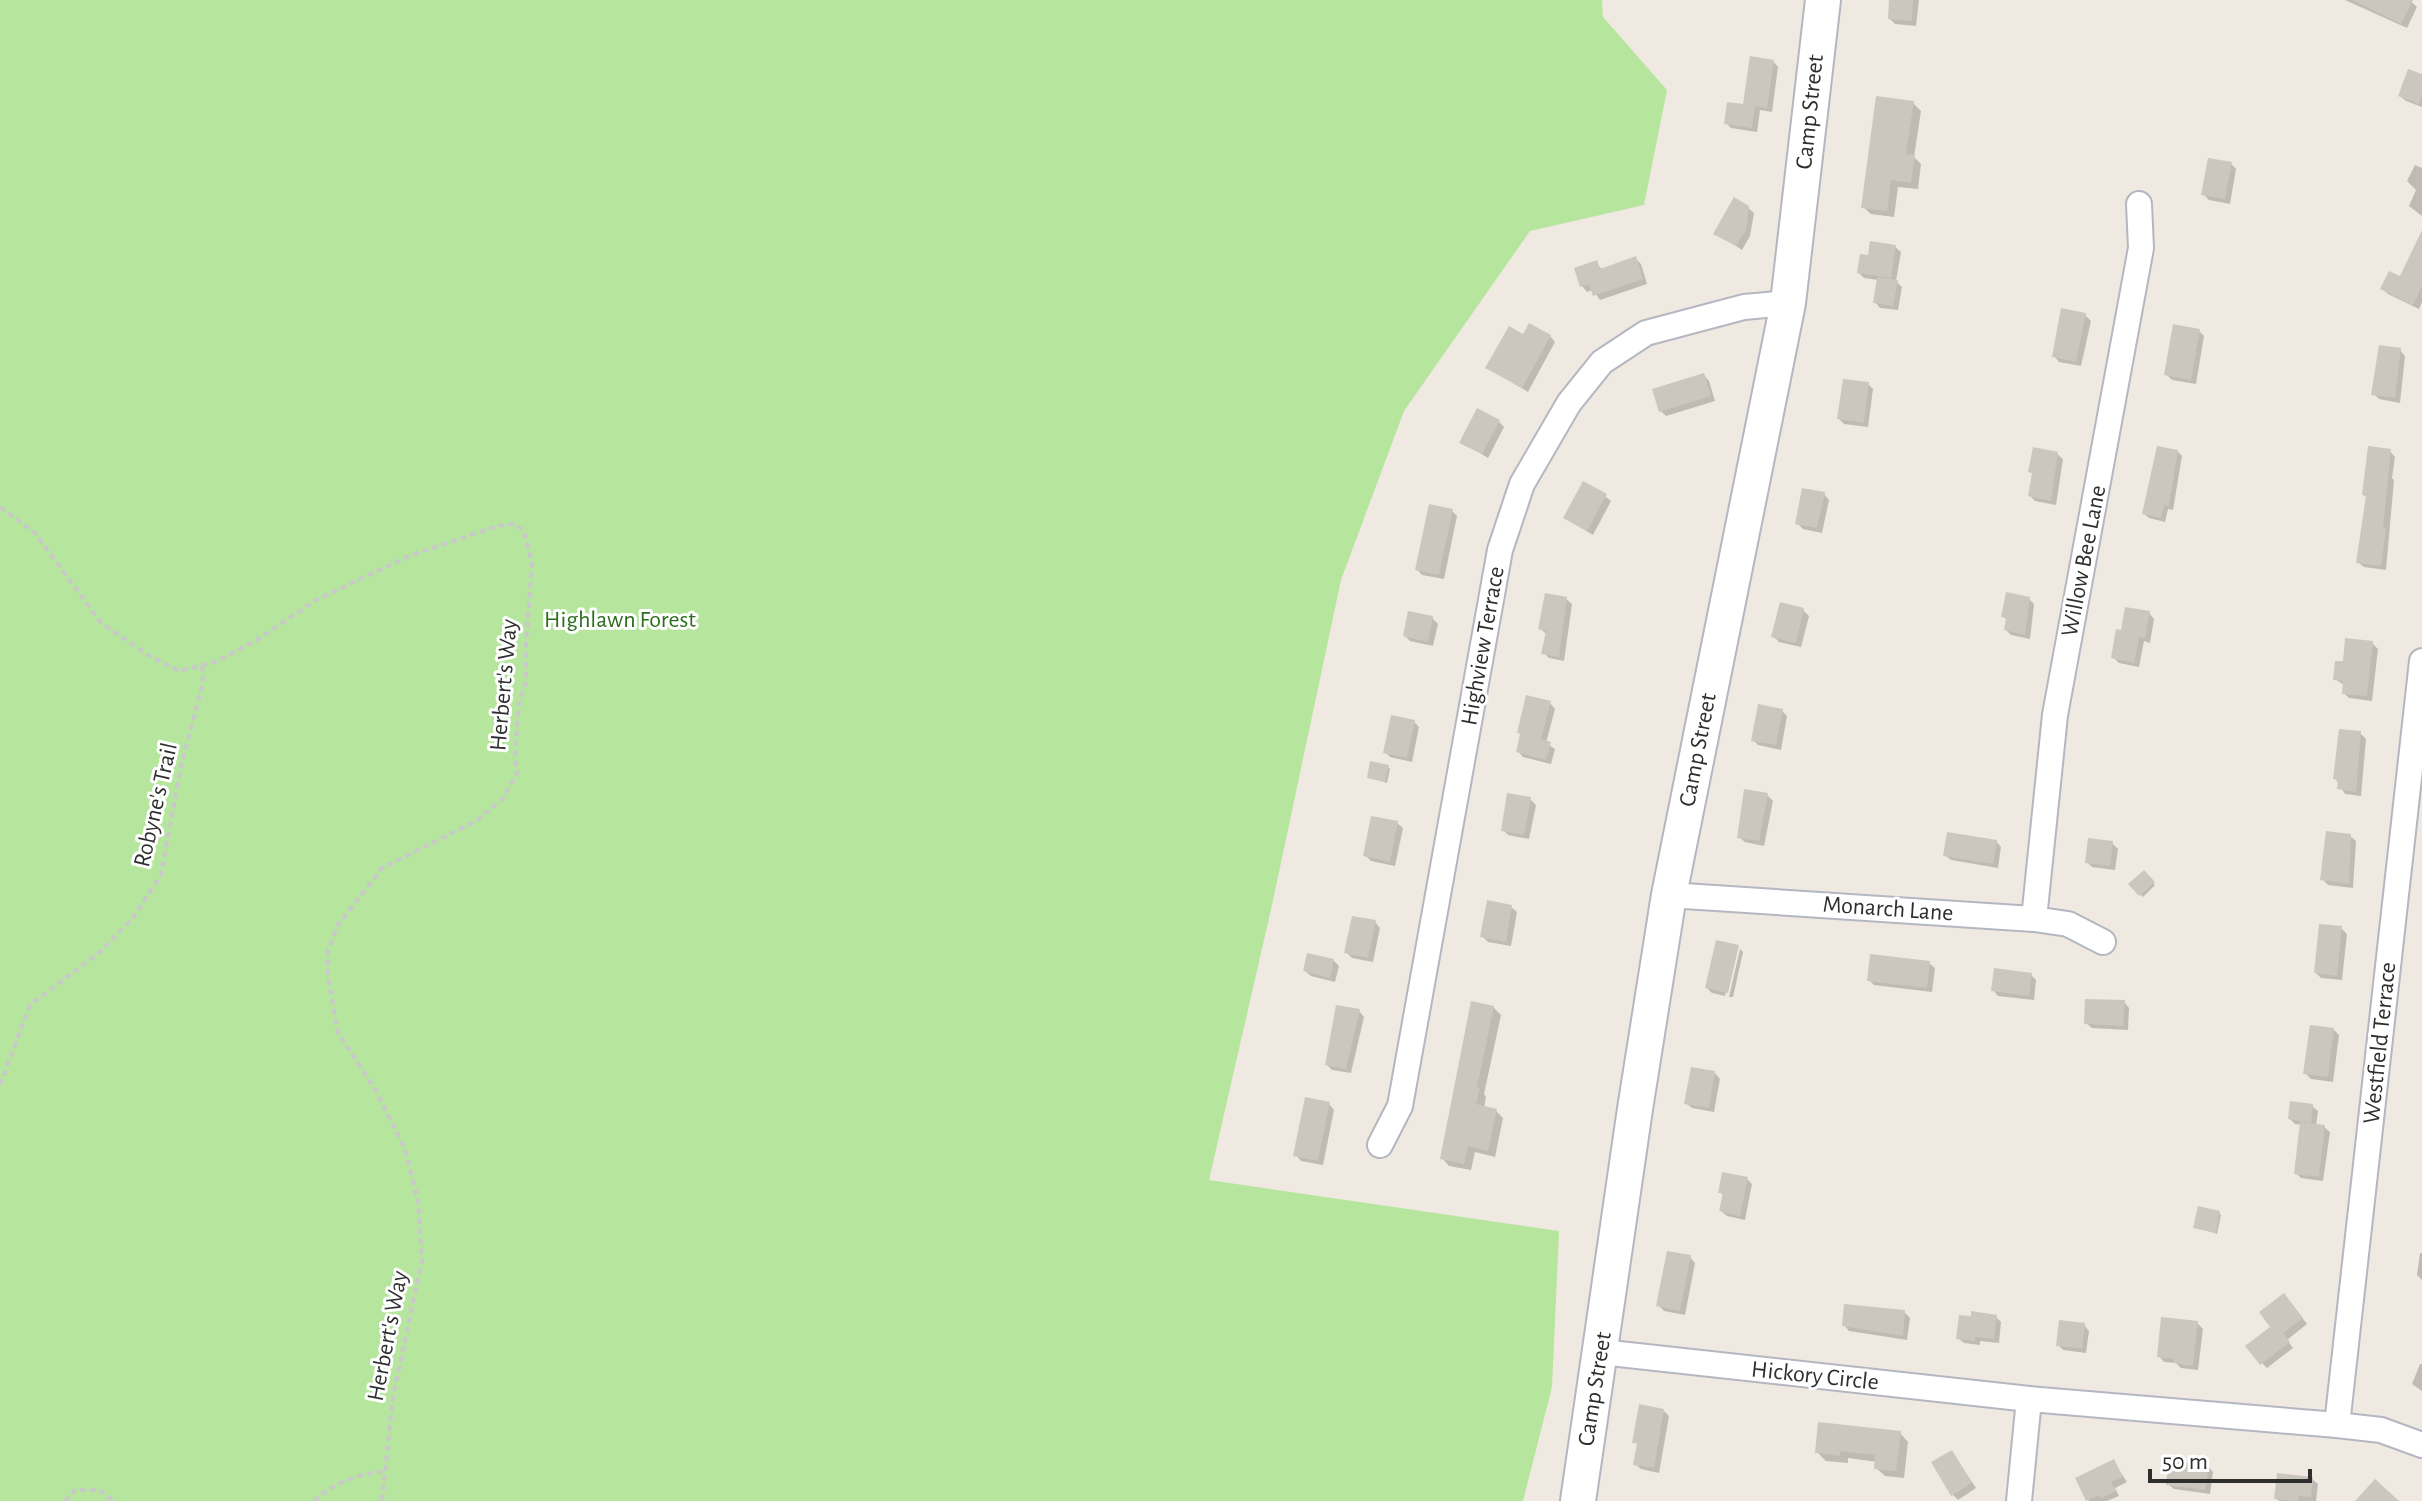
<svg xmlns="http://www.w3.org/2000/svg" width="2422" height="1501" viewBox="0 0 2422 1501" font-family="'Alegreya Sans',sans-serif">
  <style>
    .green { fill: #b6e59e }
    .shadow { fill: #0003 }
    .building { fill: #cbc7bf }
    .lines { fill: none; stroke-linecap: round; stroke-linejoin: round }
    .street-casing { stroke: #b4b7c1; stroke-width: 28 }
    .secondary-casing { stroke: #b4b7c1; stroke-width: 38 }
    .path { stroke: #c9c9c9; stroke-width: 4; stroke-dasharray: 6 4; stroke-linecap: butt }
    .street { stroke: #fff; stroke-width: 24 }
    .secondary { stroke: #fff; stroke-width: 34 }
    .labels { text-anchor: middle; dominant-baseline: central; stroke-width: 6; stroke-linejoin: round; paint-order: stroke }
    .street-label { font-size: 24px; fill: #2e2e2e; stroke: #fff }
    .park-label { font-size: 24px; fill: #2c6e1b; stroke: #fff }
  </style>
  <rect width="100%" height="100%" fill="#efe9e1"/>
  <path class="green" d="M0,0H1602L1603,17L1667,90L1644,205L1530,231L1404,411L1341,580L1272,905L1209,1180L1559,1231L1552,1387L1523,1501H0Z"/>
  <g class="shadow">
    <path d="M1891,0H1919L1916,26L1895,24L1890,19Z"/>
    <path d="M2345,0H2409L2417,7L2407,28Z"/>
    <path d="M1773,61L1778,67L1772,112L1760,110L1757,132L1731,128L1726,123L1745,107Z"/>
    <path d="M2422,77V107L2406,101L2400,96Z"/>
    <path d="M1913,103L1921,111L1914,157L1921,164L1918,189L1898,187L1894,217L1871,214L1863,207Z"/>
    <path d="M2231,164L2236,169L2230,204L2209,200L2203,194Z"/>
    <path d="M2415,165L2422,168V216L2409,206L2416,190L2407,181Z"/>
    <path d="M1748,208L1754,213L1750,236L1742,250L1716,233Z"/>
    <path d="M2422,244V302L2419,309L2388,294L2383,289L2401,279Z"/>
    <path d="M1895,247L1901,252L1896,281L1902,287L1898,310L1880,308L1875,302L1878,280L1864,278L1859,273L1869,258Z"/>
    <path d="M1636,259L1641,264L1647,284L1600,300L1593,290L1587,292L1582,286L1597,263L1602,270Z"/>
    <path d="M2085,315L2091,321L2081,366L2059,362L2054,356Z"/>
    <path d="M2199,331L2204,336L2196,384L2172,380L2166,374Z"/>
    <path d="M1550,336L1555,342L1528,392L1488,368L1524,337Z"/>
    <path d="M2400,350L2405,356L2400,403L2379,399L2374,394Z"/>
    <path d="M1704,375L1709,381L1715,401L1666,416L1661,411Z"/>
    <path d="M1868,384L1873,389L1868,427L1844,424L1839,419Z"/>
    <path d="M1499,422L1504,427L1488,458L1462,442Z"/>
    <path d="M2177,451L2182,456L2173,510L2168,509L2165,522L2149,518L2144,514Z"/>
    <path d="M2390,451L2395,457L2392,478L2394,480L2386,570L2364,567L2358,562L2367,498L2364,495Z"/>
    <path d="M2057,454L2063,459L2056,505L2035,501L2030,496L2034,475L2030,471Z"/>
    <path d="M1824,494L1829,500L1822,533L1803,529L1797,523Z"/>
    <path d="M1605,496L1611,501L1593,535L1565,518Z"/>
    <path d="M1452,511L1457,516L1444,579L1422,575L1417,569Z"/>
    <path d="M1566,599L1572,604L1564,661L1549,658L1544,653L1546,634L1540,628Z"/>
    <path d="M2029,599L2034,604L2030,639L2011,635L2006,630L2008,621L2003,616Z"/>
    <path d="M1803,610L1809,616L1801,647L1779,642L1773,636Z"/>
    <path d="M2149,613L2154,619L2150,643L2144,641L2139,667L2119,663L2114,658L2123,633Z"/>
    <path d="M1432,618L1438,624L1433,646L1410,641L1405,636Z"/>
    <path d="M2372,643L2378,649L2372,701L2349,698L2344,693V685L2335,679L2345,664Z"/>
    <path d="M1550,703L1555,709L1546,743L1555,749L1551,764L1523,757L1518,751Z"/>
    <path d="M1782,711L1787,716L1781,750L1758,745L1753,740Z"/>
    <path d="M1414,722L1419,727L1412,762L1390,757L1385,752Z"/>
    <path d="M2360,733L2366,739L2361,796L2345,794L2335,778Z"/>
    <path d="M1388,767L1390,769L1387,783L1369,777Z"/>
    <path d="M1767,795L1773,801L1764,846L1745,842L1739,837Z"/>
    <path d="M1530,799L1536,805L1529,839L1508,835L1503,830Z"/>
    <path d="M1397,823L1403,828L1395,866L1371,861L1366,856Z"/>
    <path d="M2350,836L2356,841L2353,888L2328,885L2322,879Z"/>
    <path d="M1996,841L2001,847L1998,868L1951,860L1945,855Z"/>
    <path d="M2112,843L2118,849L2115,870L2092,867L2087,862Z"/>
    <path d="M2144,873L2155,885L2143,897L2131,884Z"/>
    <path d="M1511,907L1517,912L1511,946L1488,942L1482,936Z"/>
    <path d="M1375,922L1380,928L1373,962L1352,958L1346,952Z"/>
    <path d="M2341,928L2347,934L2342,980L2321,978L2316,973Z"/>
    <path d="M1717,942L1739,948H1736L1725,996L1712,993L1707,988Z"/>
    <path d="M1740,949L1743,952L1733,997H1729Z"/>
    <path d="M1333,960L1339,966L1335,982L1311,976L1305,971Z"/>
    <path d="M1929,963L1935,968L1932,992L1874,985L1869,980Z"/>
    <path d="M2031,975L2036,980L2034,1000L1998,996L1993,990Z"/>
    <path d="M2124,1002L2129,1008L2128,1030L2092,1028L2086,1023Z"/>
    <path d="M1493,1007L1501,1015L1484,1094L1486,1097L1484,1108L1496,1111L1503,1118L1495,1157L1475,1152L1471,1170L1449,1166L1442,1158Z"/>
    <path d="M1359,1011L1364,1017L1351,1073L1332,1070L1327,1065Z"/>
    <path d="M2334,1030L2339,1035L2333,1082L2311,1079L2305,1073Z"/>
    <path d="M1715,1073L1720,1079L1714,1112L1692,1108L1686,1103Z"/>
    <path d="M1329,1104L1334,1110L1323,1165L1301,1161L1296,1155Z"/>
    <path d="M2312,1106L2318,1111L2316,1126L2324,1127L2330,1132L2323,1181L2301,1178L2296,1173L2302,1125L2295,1124L2290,1119Z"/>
    <path d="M1747,1179L1752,1184L1745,1220L1727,1216L1721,1211L1724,1196L1720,1192Z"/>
    <path d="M2219,1213L2221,1215L2217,1234L2196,1227Z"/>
    <path d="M2420,1253H2422V1280L2417,1275Z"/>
    <path d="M1690,1257L1695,1263L1685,1315L1664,1311L1658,1305Z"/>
    <path d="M2289,1301L2307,1324L2287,1340L2293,1348L2267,1368L2262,1363L2273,1327Z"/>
    <path d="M1904,1312L1910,1318L1907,1340L1849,1331L1844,1325Z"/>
    <path d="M1996,1317L2001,1322L1999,1343L1980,1341V1345L1964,1343L1958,1338Z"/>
    <path d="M2197,1323L2203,1329L2198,1370L2181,1368L2176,1363L2164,1362L2159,1356Z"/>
    <path d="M2084,1325L2089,1331L2086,1353L2063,1350L2058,1345Z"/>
    <path d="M2420,1364H2422V1391L2412,1384Z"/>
    <path d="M1664,1411L1669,1416L1659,1473L1641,1469L1635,1464L1639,1446L1635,1442Z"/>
    <path d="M1900,1433L1908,1442L1904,1478L1885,1476L1876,1468L1877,1462L1848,1458V1463L1826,1461L1817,1452Z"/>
    <path d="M1952,1452L1976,1488L1958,1500L1952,1494Z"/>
    <path d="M2114,1462L2127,1482L2115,1488L2119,1496L2107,1501H2089L2078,1479Z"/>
    <path d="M2208,1466L2213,1472L2210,1494L2174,1489L2168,1484Z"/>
    <path d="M2312,1479L2318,1484L2316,1501H2279L2276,1498Z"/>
  </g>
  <g class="building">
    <path d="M1889,0H1913L1912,21L1888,19Z"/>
    <path d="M2352,0H2413L2401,24Z"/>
    <path d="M1750,56L1774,60L1767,108L1755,106L1752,128L1724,124L1727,102L1743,104Z"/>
    <path d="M2408,69L2422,74V95L2419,104L2398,96Z"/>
    <path d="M1876,96L1914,101L1906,154L1915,155L1911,183L1891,180L1887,211L1861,208Z"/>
    <path d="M2208,158L2232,162L2225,199L2201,195Z"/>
    <path d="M1734,197L1749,206L1746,230L1736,246L1713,234Z"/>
    <path d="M2422,230V286L2413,305L2380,289L2389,271L2400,276Z"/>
    <path d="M1870,241L1896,245L1891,278L1857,273L1860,254L1868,255Z"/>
    <path d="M1636,256L1643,279L1593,296L1589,284L1580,287L1574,268L1597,260L1600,269Z"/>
    <path d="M1877,277L1898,280L1893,306L1873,303Z"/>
    <path d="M2061,308L2086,313L2076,362L2052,357Z"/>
    <path d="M1529,323L1551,335L1522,388L1485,368L1509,326L1523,334Z"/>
    <path d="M2173,324L2200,329L2191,380L2164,375Z"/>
    <path d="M2379,345L2401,348L2395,398L2371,395Z"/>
    <path d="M1704,373L1711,396L1659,412L1652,389Z"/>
    <path d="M1843,379L1869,382L1864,423L1837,419Z"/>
    <path d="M1477,408L1500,420L1482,454L1459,443Z"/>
    <path d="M2157,446L2178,450L2169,506L2164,505L2161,518L2142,514Z"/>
    <path d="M2368,446L2391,449L2383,528H2386L2381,566L2356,563L2366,496L2362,495Z"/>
    <path d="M2033,447L2058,452L2051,501L2028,496L2032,473L2028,472Z"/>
    <path d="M1583,481L1607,494L1587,531L1563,518Z"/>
    <path d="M1802,488L1825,492L1817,528L1795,524Z"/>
    <path d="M1429,504L1453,509L1439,575L1415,570Z"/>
    <path d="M2006,592L2030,597L2025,635L2004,630L2006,618L2001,617Z"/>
    <path d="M1545,593L1567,597L1559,657L1541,654L1546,631L1538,629Z"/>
    <path d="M1780,602L1804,608L1796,643L1771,637Z"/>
    <path d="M2125,607L2150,611L2145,638L2139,637L2134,663L2111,658L2116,629L2121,630Z"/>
    <path d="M1408,611L1433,616L1428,642L1403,636Z"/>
    <path d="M2345,638L2373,641L2367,696L2342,694L2343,681L2333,680L2335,661H2343Z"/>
    <path d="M1526,695L1551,701L1541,739L1551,742L1546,760L1516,752L1520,734L1517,733Z"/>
    <path d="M1758,704L1783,709L1776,745L1751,741Z"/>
    <path d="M1391,715L1415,720L1407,758L1383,753Z"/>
    <path d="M2339,729L2361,731L2356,792L2337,789L2338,780L2333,779Z"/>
    <path d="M1370,761L1389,765L1385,782L1367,778Z"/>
    <path d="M1744,789L1768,793L1759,841L1737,838Z"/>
    <path d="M1507,793L1531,797L1524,835L1501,831Z"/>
    <path d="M1371,816L1398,821L1390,862L1363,856Z"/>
    <path d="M2326,831L2351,834L2349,884L2320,880Z"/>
    <path d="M1947,832L1997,840L1993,864L1943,856Z"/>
    <path d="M2088,838L2113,841L2110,866L2085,863Z"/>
    <path d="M2144,870L2155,882L2139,896L2128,884Z"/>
    <path d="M1487,900L1512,905L1506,942L1480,937Z"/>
    <path d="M1352,916L1376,920L1368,958L1344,953Z"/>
    <path d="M2319,924L2342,926L2337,976L2314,973Z"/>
    <path d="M1716,940L1739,945L1728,993L1705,988Z"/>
    <path d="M1307,953L1334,959L1330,978L1303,971Z"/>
    <path d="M1870,954L1930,961L1927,988L1867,981Z"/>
    <path d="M1994,968L2032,973L2029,996L1991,991Z"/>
    <path d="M2085,999L2125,1000L2123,1026L2084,1024Z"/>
    <path d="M1471,1001L1494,1006L1477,1087L1480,1088L1476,1104L1497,1109L1488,1151L1468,1146L1464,1164L1440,1159Z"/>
    <path d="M1336,1005L1360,1009L1346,1069L1325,1065Z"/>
    <path d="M2310,1025L2334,1028L2328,1077L2303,1074Z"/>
    <path d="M1691,1067L1715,1071L1709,1108L1684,1104Z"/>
    <path d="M1305,1097L1330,1102L1318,1161L1293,1156Z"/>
    <path d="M2290,1101L2313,1104L2311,1123L2288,1119Z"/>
    <path d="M2300,1122L2325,1125L2319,1177L2294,1174Z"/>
    <path d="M1722,1172L1748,1177L1740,1216L1719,1211L1723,1193H1718Z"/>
    <path d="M2198,1206L2220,1211L2216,1233L2193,1228Z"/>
    <path d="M1667,1251L1691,1255L1680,1311L1656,1306Z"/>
    <path d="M2284,1293L2303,1318L2283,1333L2290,1342L2260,1365L2245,1346L2270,1327L2259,1312Z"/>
    <path d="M1844,1304L1905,1310L1903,1336L1842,1326Z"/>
    <path d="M1971,1311L1997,1315L1994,1339L1975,1337V1341L1956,1339L1959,1315L1971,1316Z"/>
    <path d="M2161,1317L2198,1321L2193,1366L2173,1363L2174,1359L2157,1357Z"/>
    <path d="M2059,1320L2085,1323L2082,1348L2056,1346Z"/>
    <path d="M1639,1404L1664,1409L1654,1468L1633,1465L1637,1443H1632Z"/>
    <path d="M1818,1422L1901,1431L1896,1471L1874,1469L1875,1455L1840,1451V1456L1815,1453Z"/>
    <path d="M1952,1450L1972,1483L1951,1496L1931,1462Z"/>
    <path d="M2114,1459L2123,1477L2111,1482L2116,1491L2101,1498L2099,1495L2086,1501L2075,1478Z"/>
    <path d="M2169,1460L2209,1465L2205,1490L2166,1485Z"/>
    <path d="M2277,1473L2313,1477L2311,1497L2299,1496L2298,1501L2274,1499Z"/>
    <path d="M2375,1479L2399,1501H2355Z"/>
  </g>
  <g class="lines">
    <g class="street-casing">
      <g id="street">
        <path d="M1669,895L2034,919L2068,924L2103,942"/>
        <path d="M2034,919L2055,715L2141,248L2139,204"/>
        <path d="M1380,1145L1400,1106L1500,550L1522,484L1569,403L1602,362L1646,333L1744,307L1788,303"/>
        <path d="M1601,1352L2029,1399L2337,1425L2381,1430L2422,1445"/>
        <path d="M2337,1425L2422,661"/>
        <path d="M2019,1501L2029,1399"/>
      </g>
    </g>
    <g class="secondary-casing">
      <path id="secondary" d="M1578,1501L1635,1109L1669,895L1788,303L1823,0"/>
    </g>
    <g class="path">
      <path d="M0,507L35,533L101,623L148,655L179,671L215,662L257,640L316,600L409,556L497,526L515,524L524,531L532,565L526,642V682L519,703L515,755L517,774L502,799L476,821L382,868L338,925L328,951V976L338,1033L376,1091L405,1149L418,1201L422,1260L393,1396L382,1501"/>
      <path d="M0,1085L30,1005L100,952L132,919L161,875L181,766L203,682L202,666"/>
      <path d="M65,1501L75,1490H100L113,1501"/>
      <path d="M314,1501C334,1482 357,1475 384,1471"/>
    </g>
    <use href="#street" class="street"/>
    <use href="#secondary" class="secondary"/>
  </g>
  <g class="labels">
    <g class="street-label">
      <text transform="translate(1810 112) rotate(-84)">Camp Street</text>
      <text transform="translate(2084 561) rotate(-79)">Willow Bee Lane</text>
      <text transform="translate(1483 646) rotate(-80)">Highview Terrace</text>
      <text transform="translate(504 685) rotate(-85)">Herbert's Way</text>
      <text transform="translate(1698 750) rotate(-79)">Camp Street</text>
      <text transform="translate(156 805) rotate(-77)">Robyne's Trail</text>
      <text transform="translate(1888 909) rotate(4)">Monarch Lane</text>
      <text transform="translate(2380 1043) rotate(-84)">Westfield Terrace</text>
      <text transform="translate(388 1336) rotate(-79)">Herbert's Way</text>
      <text transform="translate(1815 1376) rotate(6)">Hickory Circle</text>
      <text transform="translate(1595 1389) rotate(-81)">Camp Street</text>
    </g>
    <g class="park-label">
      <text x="620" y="620">Highlawn Forest</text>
    </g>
  </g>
  <path d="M2150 1469v12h160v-12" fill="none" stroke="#2e2e2e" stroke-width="4"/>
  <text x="2162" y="1469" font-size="24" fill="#2e2e2e" stroke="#ffffff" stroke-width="6" paint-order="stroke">50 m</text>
</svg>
